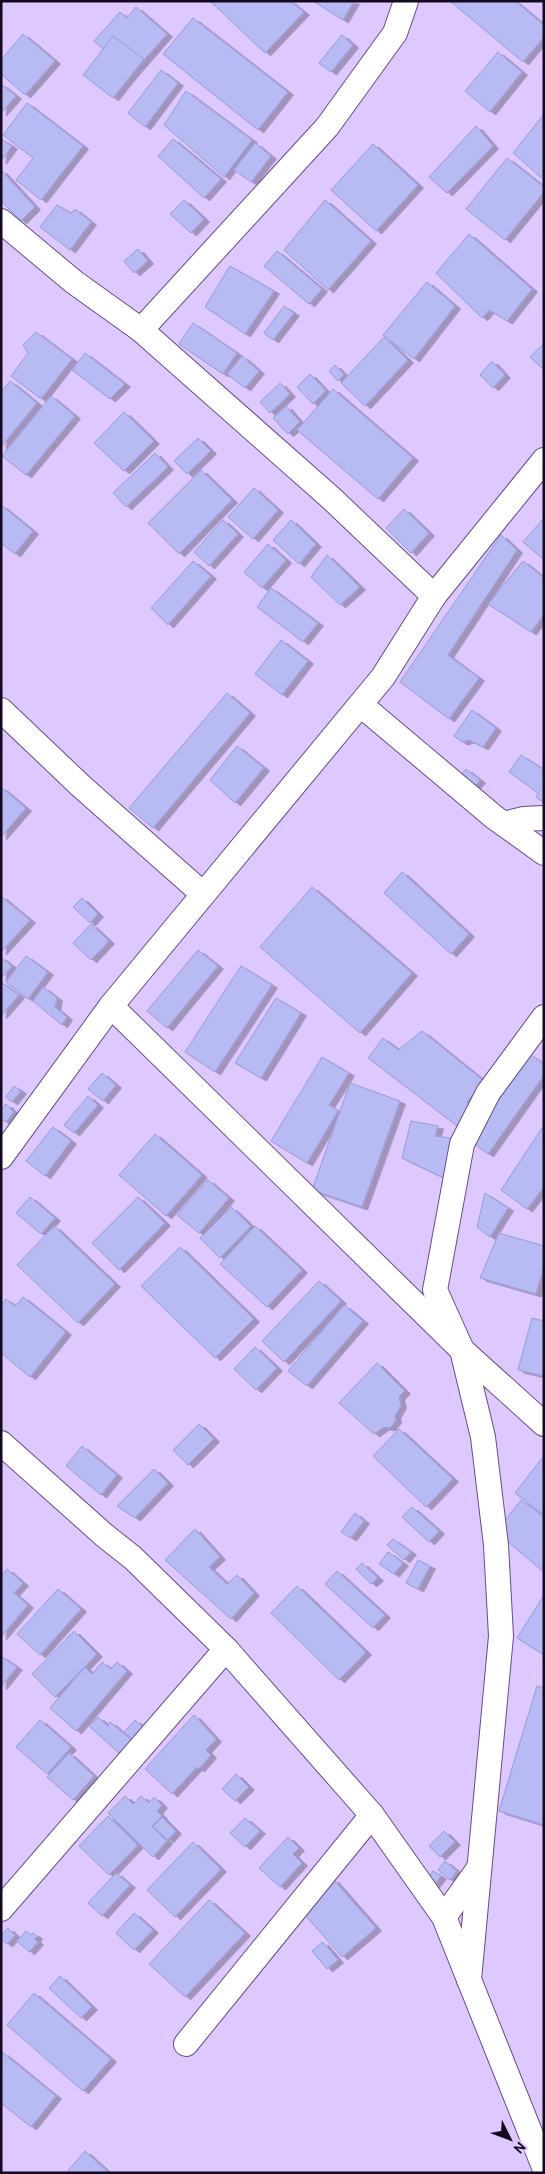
<svg xmlns="http://www.w3.org/2000/svg" width="545" height="2174" viewBox="0 0 545 2174" font-family="Cabin,sans-serif">
  <style>
    .building { fill: #b8baf4; stroke: #989add; filter: url(#shadow) }
    .lines { fill: none; stroke-linecap: round; stroke-linejoin: round }
    .street-casing { stroke: #674d89; stroke-width: 26 }
    .street { stroke: #fff; stroke-width: 24 }
  </style>
  <defs>
    <filter id="shadow"><feDropShadow dx="5.5" dy="3" stdDeviation="0" flood-color="#0004"/></filter>
  </defs>
  <rect width="100%" height="100%" fill="#ddc8ff"/>
  <g class="building">
    <path d="M210,1H290L304,12L265,53Z"/>
    <path d="M313,1H354L343,20Z"/>
    <path d="M450,1H515L544,25V37L523,62Z"/>
    <path d="M136,7L167,34L132,74L94,41L120,12L127,18Z"/>
    <path d="M193,18L288,92L258,130L163,54Z"/>
    <path d="M23,34L55,61L25,95L1,74V60Z"/>
    <path d="M342,35L353,45L331,72L319,63Z"/>
    <path d="M113,36L144,59L113,98L83,75Z"/>
    <path d="M498,52L522,72L490,112L465,91Z"/>
    <path d="M161,70L178,83L145,127L128,113Z"/>
    <path d="M1,84L16,96L1,113Z"/>
    <path d="M186,91L252,140L224,177L164,125Z"/>
    <path d="M27,103L83,146L41,200L16,180L33,158L3,135Z"/>
    <path d="M544,114V180L513,153Z"/>
    <path d="M476,126L493,146L447,193L429,177Z"/>
    <path d="M1,139L12,146L1,161Z"/>
    <path d="M173,139L221,179L204,198L158,156Z"/>
    <path d="M255,143L271,156L251,182L234,170Z"/>
    <path d="M373,144L418,185L376,231L331,190Z"/>
    <path d="M507,158L544,187V192L505,240L466,209Z"/>
    <path d="M1,170L35,207L21,221L1,201Z"/>
    <path d="M184,200L204,219L191,233L170,214Z"/>
    <path d="M325,200L371,241L328,290L284,250Z"/>
    <path d="M57,205L71,213L75,209L91,222L70,250L40,227Z"/>
    <path d="M469,234L532,289L507,321L489,310L482,318L436,273Z"/>
    <path d="M138,249L148,261L134,273L124,261Z"/>
    <path d="M277,251L322,289L309,304L264,266Z"/>
    <path d="M230,266L274,291L245,334L205,307Z"/>
    <path d="M427,282L455,306L414,359L383,335Z"/>
    <path d="M284,306L294,313L273,340L264,333Z"/>
    <path d="M193,323L237,353L223,374L179,344Z"/>
    <path d="M36,332L72,359L41,399L11,376L28,353L23,345Z"/>
    <path d="M384,337L408,360L365,406L341,383Z"/>
    <path d="M544,343V370L530,357Z"/>
    <path d="M85,353L125,384L110,399L72,370Z"/>
    <path d="M242,356L259,371L245,388L227,374Z"/>
    <path d="M492,361L505,375L493,388L480,375Z"/>
    <path d="M335,365L344,375L338,381L329,371Z"/>
    <path d="M310,374L326,391L313,404L297,387Z"/>
    <path d="M10,381L37,403L1,447V392Z"/>
    <path d="M280,383L290,394L270,413L260,402Z"/>
    <path d="M333,389L413,458L378,499L297,430Z"/>
    <path d="M51,396L75,416L26,475L2,456Z"/>
    <path d="M286,406L300,422L288,434L273,418Z"/>
    <path d="M124,412L154,441L124,471L94,443Z"/>
    <path d="M198,438L211,451L187,474L174,461Z"/>
    <path d="M155,453L168,467L126,507L113,493Z"/>
    <path d="M201,470L232,500L179,554L148,523Z"/>
    <path d="M254,488L278,510L253,539L228,517Z"/>
    <path d="M1,505L33,531L15,554L1,543Z"/>
    <path d="M404,509L429,533L411,553L386,528Z"/>
    <path d="M544,518V560L523,542Z"/>
    <path d="M223,520L238,534L209,566L194,552Z"/>
    <path d="M291,520L316,544L299,564L273,540Z"/>
    <path d="M501,535L517,550L448,655L479,678L449,719L400,682Z"/>
    <path d="M268,544L286,560L262,588L244,572Z"/>
    <path d="M327,555L360,587L340,605L311,577Z"/>
    <path d="M193,561L211,576L168,625L151,608Z"/>
    <path d="M523,561L544,578V614L531,632L488,604Z"/>
    <path d="M271,588L318,623L303,642L257,607Z"/>
    <path d="M281,640L308,661L282,695L255,674Z"/>
    <path d="M227,693L250,713L153,828L129,808Z"/>
    <path d="M472,710L496,728L483,747L469,740L462,742L454,736Z"/>
    <path d="M237,746L264,768L235,803L210,780Z"/>
    <path d="M521,755L544,770V803L536,797L538,793L509,772Z"/>
    <path d="M466,769L480,780L473,789L459,778Z"/>
    <path d="M1,787L26,808L1,837Z"/>
    <path d="M402,872L469,934L451,954L384,893Z"/>
    <path d="M312,887L412,973L360,1033L260,947Z"/>
    <path d="M1,896L30,920L1,952Z"/>
    <path d="M82,898L98,914L90,923L73,907Z"/>
    <path d="M91,924L109,941L91,960L73,943Z"/>
    <path d="M198,950L218,966L167,1028L147,1011Z"/>
    <path d="M26,956L48,972L28,999L6,982Z"/>
    <path d="M1,957L12,966L1,978Z"/>
    <path d="M241,966L272,985L215,1072L185,1052Z"/>
    <path d="M1,982L19,995L1,1016Z"/>
    <path d="M43,987L57,998L55,1007L67,1017L62,1025L33,1001Z"/>
    <path d="M276,998L301,1013L261,1078L235,1063Z"/>
    <path d="M422,1031L484,1081L467,1102L474,1105L457,1126L368,1058L383,1038L398,1050Z"/>
    <path d="M531,1055L544,1064V1075L488,1154L469,1140Z"/>
    <path d="M322,1057L349,1073L329,1105L338,1111L307,1163L271,1141Z"/>
    <path d="M102,1073L116,1085L103,1101L88,1089Z"/>
    <path d="M350,1083L400,1101L362,1207L312,1190Z"/>
    <path d="M14,1086L21,1091L12,1102L6,1097Z"/>
    <path d="M88,1096L98,1105L74,1133L64,1125Z"/>
    <path d="M6,1104L14,1112L6,1122L1,1119V1110Z"/>
    <path d="M411,1121L438,1126L435,1136L451,1138L444,1178L402,1158Z"/>
    <path d="M544,1125V1187L527,1209L501,1190Z"/>
    <path d="M53,1127L71,1141L45,1176L26,1161Z"/>
    <path d="M155,1134L202,1175L166,1216L119,1175Z"/>
    <path d="M208,1180L229,1198L199,1233L177,1215Z"/>
    <path d="M485,1193L508,1208L490,1237L477,1227Z"/>
    <path d="M30,1197L55,1218L41,1234L16,1213Z"/>
    <path d="M138,1197L165,1223L119,1270L92,1243Z"/>
    <path d="M231,1207L251,1226L220,1258L200,1238Z"/>
    <path d="M54,1226L115,1284L78,1323L17,1265Z"/>
    <path d="M255,1226L302,1270L267,1307L220,1264Z"/>
    <path d="M499,1233L544,1246V1266L536,1294L480,1278Z"/>
    <path d="M180,1247L254,1319L215,1358L141,1286Z"/>
    <path d="M319,1281L341,1301L284,1362L262,1341Z"/>
    <path d="M23,1297L66,1332L30,1377L1,1353V1305L6,1299L15,1306Z"/>
    <path d="M344,1305L363,1321L307,1386L288,1371Z"/>
    <path d="M532,1318L544,1321V1376L518,1370Z"/>
    <path d="M255,1347L277,1368L256,1390L234,1369Z"/>
    <path d="M377,1363L405,1391L399,1397L401,1405L395,1416L396,1420L390,1428L384,1427L374,1434L339,1403Z"/>
    <path d="M199,1424L214,1439L188,1465L173,1450Z"/>
    <path d="M399,1429L453,1479L426,1507L373,1456Z"/>
    <path d="M82,1446L117,1475L101,1495L66,1466Z"/>
    <path d="M542,1458L544,1459V1515L515,1493Z"/>
    <path d="M154,1469L168,1483L135,1518L117,1506Z"/>
    <path d="M521,1500L544,1517V1572L496,1532Z"/>
    <path d="M412,1507L439,1531L429,1542L402,1517Z"/>
    <path d="M355,1513L364,1521L351,1538L341,1532Z"/>
    <path d="M195,1529L220,1557L209,1567L227,1584L237,1575L254,1593L231,1619L165,1560Z"/>
    <path d="M393,1539L411,1552L404,1560L387,1545Z"/>
    <path d="M388,1552L403,1563L394,1574L379,1564Z"/>
    <path d="M418,1560L430,1566L418,1589L406,1583Z"/>
    <path d="M362,1563L378,1578L371,1584L356,1569Z"/>
    <path d="M7,1569L23,1583L14,1593L28,1605L1,1637V1576Z"/>
    <path d="M337,1571L385,1615L373,1628L325,1584Z"/>
    <path d="M297,1586L366,1652L339,1680L271,1613Z"/>
    <path d="M58,1589L81,1609L40,1655L17,1634Z"/>
    <path d="M544,1595V1655L517,1638Z"/>
    <path d="M74,1631L97,1654L55,1697L32,1674Z"/>
    <path d="M1,1656L17,1667L1,1687Z"/>
    <path d="M102,1662L111,1669L117,1662L127,1671L76,1731L50,1708L85,1667L92,1674Z"/>
    <path d="M537,1686L544,1688V1825L499,1811Z"/>
    <path d="M194,1715L216,1739L206,1750L211,1755L199,1769L197,1767L172,1794L145,1769Z"/>
    <path d="M98,1717L108,1726L110,1722L133,1741L121,1755L89,1726Z"/>
    <path d="M40,1720L71,1747L47,1774L16,1747Z"/>
    <path d="M135,1720L150,1733L139,1745L124,1732Z"/>
    <path d="M69,1753L94,1776L73,1800L47,1777Z"/>
    <path d="M236,1774L249,1787L235,1801L222,1789Z"/>
    <path d="M125,1796L133,1804L141,1796L149,1803L154,1797L162,1805L157,1811L162,1816L152,1826L167,1841L153,1857L108,1813Z"/>
    <path d="M108,1816L138,1845L109,1875L79,1846Z"/>
    <path d="M162,1817L176,1831L168,1840L153,1827Z"/>
    <path d="M245,1818L260,1831L245,1847L230,1833Z"/>
    <path d="M444,1831L455,1842L440,1857L429,1846Z"/>
    <path d="M288,1837L299,1848L293,1854L302,1863L280,1887L259,1868Z"/>
    <path d="M193,1842L221,1869L175,1917L147,1890Z"/>
    <path d="M445,1861L457,1871L450,1880L438,1870Z"/>
    <path d="M433,1871L441,1876L431,1889L425,1884Z"/>
    <path d="M116,1873L130,1885L102,1916L88,1903Z"/>
    <path d="M333,1879L376,1928L342,1957L300,1909Z"/>
    <path d="M209,1900L245,1933L185,1997L149,1964Z"/>
    <path d="M134,1913L153,1930L134,1950L116,1933Z"/>
    <path d="M8,1928L15,1935L7,1944L1,1939V1935Z"/>
    <path d="M26,1931L31,1935L33,1933L37,1936L35,1939L38,1942L29,1952L17,1941Z"/>
    <path d="M323,1942L338,1960L327,1969L312,1951Z"/>
    <path d="M60,1976L92,2007L81,2018L49,1988Z"/>
    <path d="M34,1993L111,2059L83,2091L7,2025Z"/>
    <path d="M2,2052L56,2096L31,2127L1,2103Z"/>
    <path d="M85,2151L109,2173H66Z"/>
  </g>
  <g class="lines">
    <g class="street-casing">
      <g id="street">
        <path d="M1,221L74,282L141,330L331,498L434,596"/>
        <path d="M141,330L327,127L395,33L406,1"/>
        <path d="M361,705L494,817L544,853"/>
        <path d="M1,710L82,787L203,894"/>
        <path d="M504,824L523,819L544,818"/>
        <path d="M111,1006L462,1350L544,1424"/>
        <path d="M1,1157L111,1006L383,677L434,596L544,460"/>
        <path d="M1,1443L104,1535L133,1558L226,1649L372,1815L444,1917L544,2167"/>
        <path d="M1,1909L226,1649"/>
        <path d="M444,1917L479,1868"/>
        <path d="M469,1980L501,1636L496,1545L483,1437L462,1350L435,1290L462,1144L488,1093L544,1017"/>
        <path d="M186,2044L372,1815"/>
      </g>
    </g>
    <use href="#street" class="street"/>
  </g>
  <rect width="545" height="2174" fill="none" stroke="#140921" stroke-width="5"/>
  <g transform="translate(510 2139) rotate(132)" stroke="#ddc8ff" stroke-width="4" paint-order="stroke">
  <path d="M0-4L9 19L0 12L-9 19Z" fill="#140921"/>
  <text y="-8" font-size="14" font-weight="bold" text-anchor="middle" fill="#140921">N</text>
  </g>
</svg>
